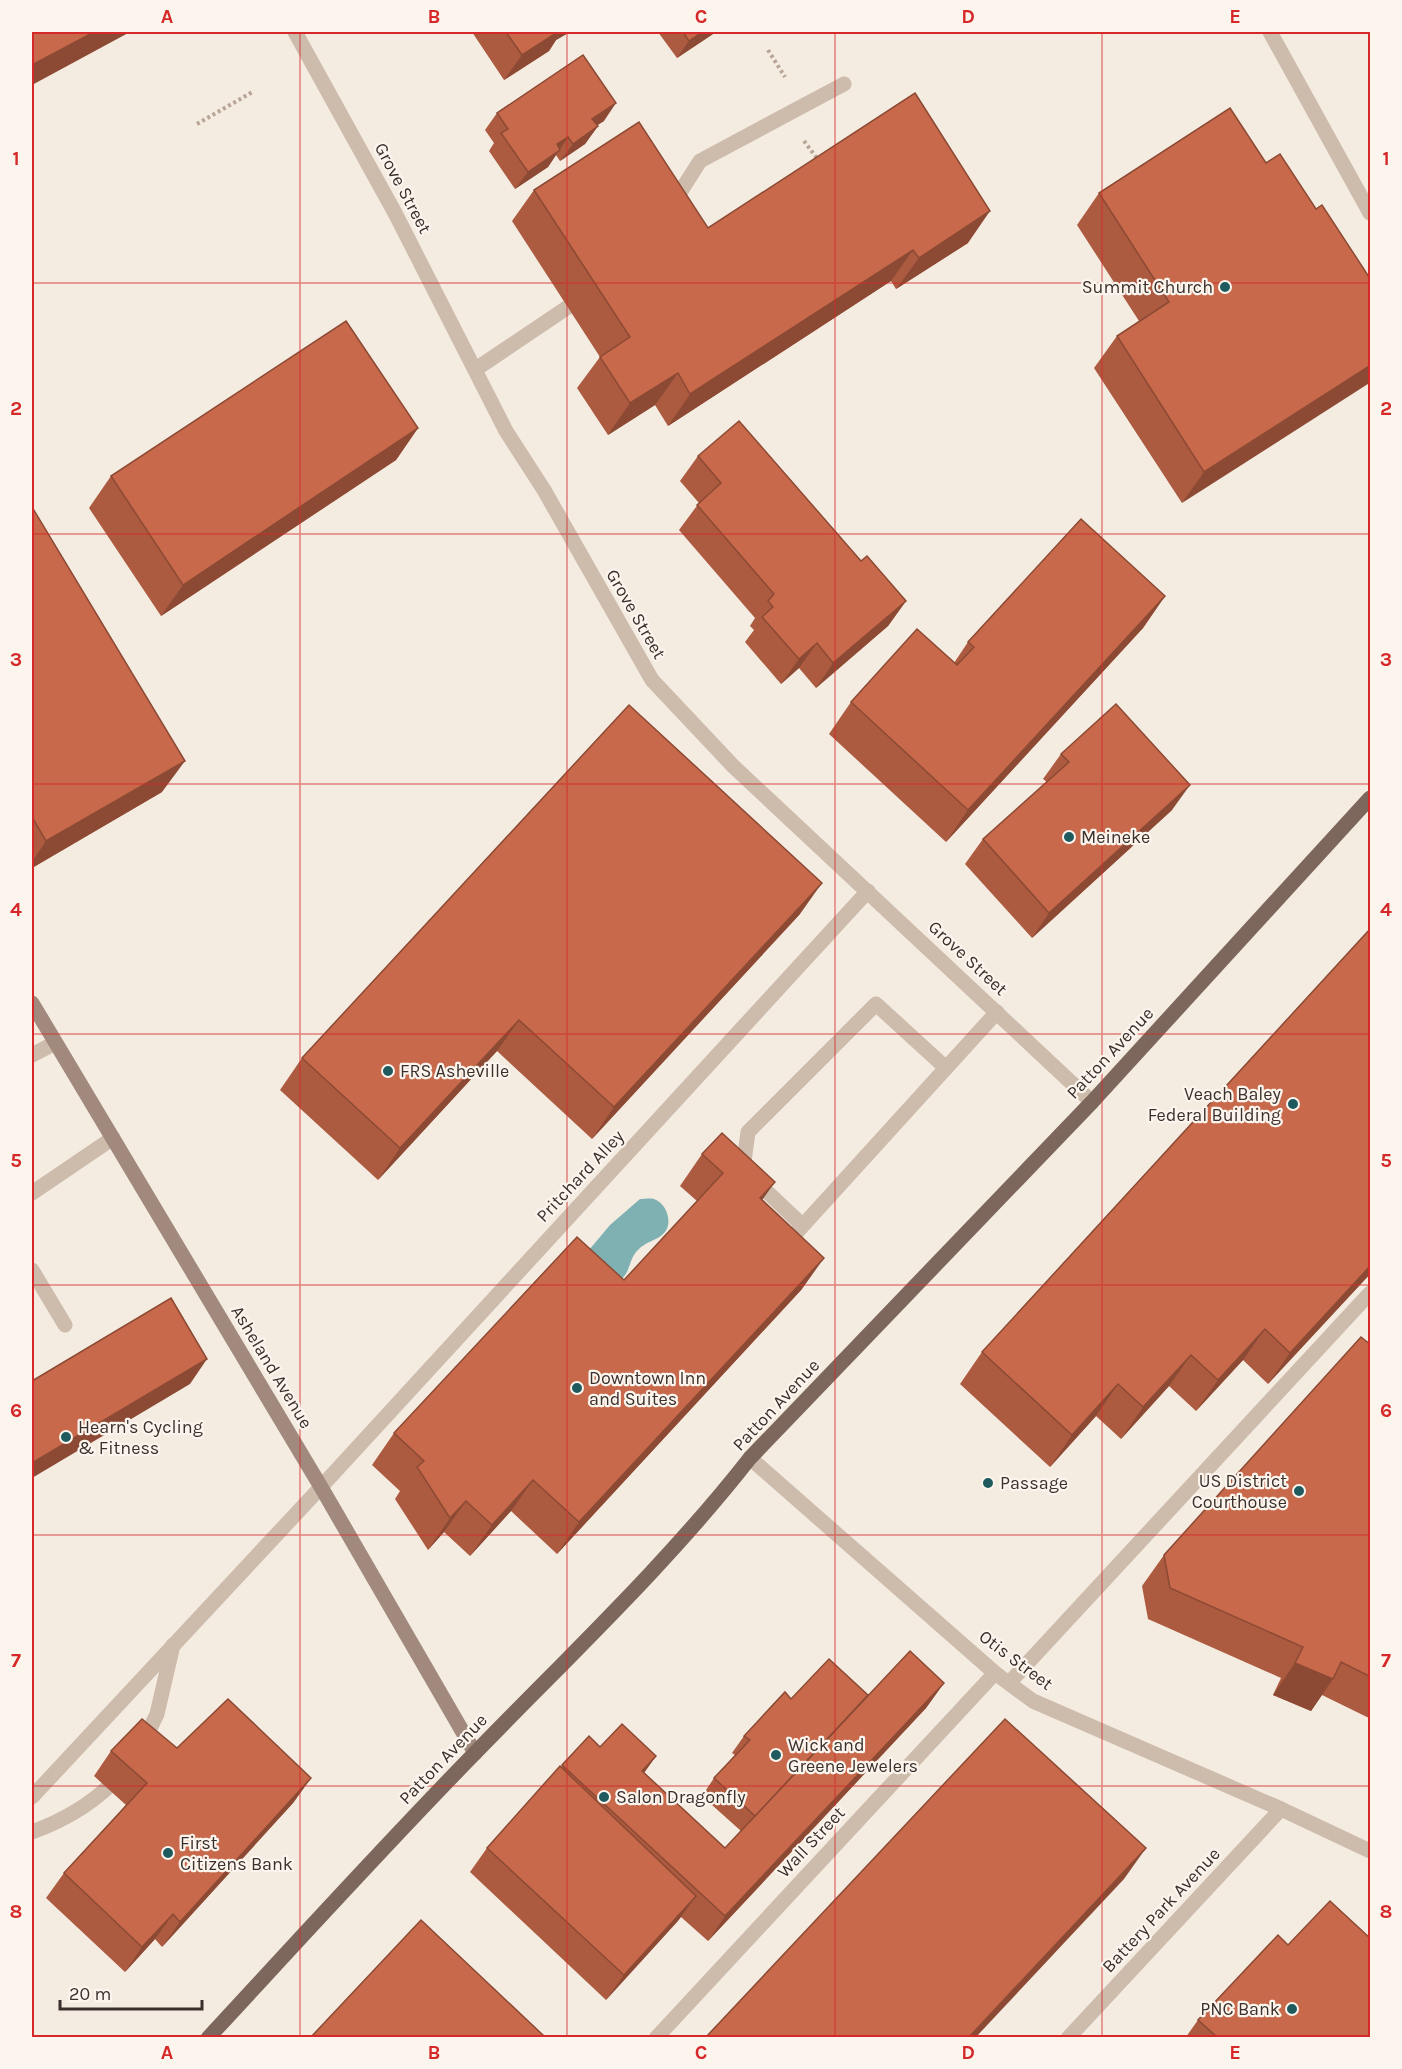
<svg xmlns="http://www.w3.org/2000/svg" width="1402" height="2069" viewBox="0 0 1402 2069" font-family="Karla,sans-serif">
  <style>
    .water { fill: #7fb0b2 }
    .lines { fill: none; stroke-linecap: round; stroke-linejoin: round }
    .path { stroke: #b9a596; stroke-width: 4; stroke-dasharray: 3 3; stroke-linecap: butt }
    .service { stroke: #cdbbac; stroke-width: 15 }
    .minor { stroke: #cdbbac; stroke-width: 15 }
    .secondary { stroke: #a18a7d; stroke-width: 15 }
    .primary { stroke: #7d675c; stroke-width: 15 }
    .wall { fill: #ac5a40 }
    .shaded-wall { fill: #8c4a34 }
    .building { fill: #c8694b; stroke: #8c4a34; stroke-width: 1.5 }
    .grid { fill: none; stroke: #d62828; stroke-width: 1.5; stroke-opacity: 0.55 }
    .poi-dot { fill: #1f5a5e; stroke: #fbf5ee; stroke-width: 2 }
    .labels { text-anchor: middle; dominant-baseline: central; stroke-width: 4.5; stroke-linejoin: round; paint-order: stroke }
    .street-label { font-size: 18px; fill: #3b302b; stroke: #fbf5ee }
    .poi-label { font-size: 18px; fill: #3b302b; stroke: #fbf5ee; text-anchor: start }
    .neatline { fill: none; stroke: #d62828; stroke-width: 2 }
    .grid-label { font-size: 20px; text-anchor: middle; font-weight: bold; fill: #d62828 }
  </style>
  <rect width="100%" height="100%" fill="#f4ebe1"/>
  <path class="water" d="M640,1199C644,1199 650,1198 654,1199C668,1204 674,1226 662,1235C655,1241 645,1242 638,1250C628,1259 631,1275 618,1281L589,1250L610,1225Z"/>
  <g class="lines">
    <g class="path">
      <path d="M768,50L785,77"/>
      <path d="M197,124L254,91"/>
      <path d="M804,141L819,161"/>
    </g>
    <g class="service">
      <path d="M672,205L700,161L844,84"/>
      <path d="M476,369L568,307"/>
      <path d="M32,1055L55,1043"/>
      <path d="M32,1193L113,1138"/>
      <path d="M802,1225L743,1169L748,1132L876,1004L946,1068"/>
      <path d="M797,1232L997,1012"/>
      <path d="M32,1270L65,1325"/>
      <path d="M1010,1682L1370,1293"/>
      <path d="M142,1745L157,1714L173,1645"/>
      <path d="M32,1797L321,1487L868,891"/>
      <path d="M32,1832C65,1820 97,1801 121,1774"/>
    </g>
    <g class="minor">
      <path d="M295,32L395,213L506,431L544,490L652,680L733,766L1092,1102"/>
      <path d="M1270,32L1370,213"/>
      <path d="M750,1458L995,1673L1033,1701L1281,1809L1370,1851"/>
      <path d="M656,2038L995,1673"/>
      <path d="M1068,2038L1281,1809"/>
    </g>
    <path class="secondary" d="M32,1003L321,1487L475,1753"/>
    <path class="primary" d="M208,2038C297,1942 384,1846 475,1753C568,1657 667,1564 750,1458L1092,1102L1370,798"/>
  </g>
  <g class="wall">
    <path d="M472,32H570L556,40L549,51L504,80Z"/>
    <path d="M658,32H716L677,58Z"/>
    <path d="M497,113L604,121L597,125L598,126L585,144L560,161L556,155L548,167L515,189L489,151L494,143L485,130Z"/>
    <path d="M1266,163L1316,209L1371,280L1182,503L1094,368L1117,336L1139,321L1077,225L1099,193Z"/>
    <path d="M534,190L708,228L968,243L896,289L891,281L668,426L655,405L608,435L577,388L600,357L512,221Z"/>
    <path d="M418,428L396,460L161,616L89,508L111,476Z"/>
    <path d="M698,456L861,561L906,601L888,626L816,688L799,668L781,684L745,642L754,630L750,626L755,618L679,530L699,503L680,481Z"/>
    <path d="M32,507L162,792L32,868Z"/>
    <path d="M1165,596L1143,628L946,842L829,734L851,702L954,663L968,642Z"/>
    <path d="M1061,754L1172,810L1032,938L965,864L983,839L1047,782L1043,779Z"/>
    <path d="M800,914L592,1139L497,1051L378,1180L280,1090L302,1058Z"/>
    <path d="M1371,928V1273L1268,1384L1243,1360L1196,1411L1169,1386L1121,1439L1096,1416L1050,1467L960,1384L982,1352Z"/>
    <path d="M702,1154L762,1200L802,1289L557,1554L511,1511L470,1556L444,1532L428,1550L395,1499L400,1491L372,1465L394,1433L624,1280L697,1201L680,1186Z"/>
    <path d="M1371,1345V1719L1322,1695L1311,1711L1273,1695L1281,1678L1148,1619L1142,1586L1164,1555Z"/>
    <path d="M944,1683L926,1708L708,1941L681,1917L606,2000L470,1872L487,1848L589,1736L600,1747L656,1756L644,1773L725,1848L741,1831L702,1796L714,1778L735,1755L732,1753L744,1736L791,1699L868,1695Z"/>
    <path d="M177,1748L311,1778L293,1803L162,1947L155,1939L125,1972L46,1898L64,1873L126,1805L94,1776L111,1751Z"/>
    <path d="M1288,1945L1371,2037H1186L1198,2020Z"/>
  </g>
  <g class="shaded-wall">
    <path d="M94,32H130L32,85V65Z"/>
    <path d="M557,32H570L556,40L549,51L504,80L522,55Z"/>
    <path d="M702,32H716L677,58L689,41Z"/>
    <path d="M616,103L604,121L580,136L592,119Z"/>
    <path d="M598,126L585,144L560,161L573,144Z"/>
    <path d="M568,137L548,167L515,189L528,172L557,144Z"/>
    <path d="M990,211L968,243L896,289L919,258Z"/>
    <path d="M913,250L891,281L668,426L690,394Z"/>
    <path d="M1371,365V382L1182,503L1204,472Z"/>
    <path d="M678,373L655,405L608,435L630,403Z"/>
    <path d="M418,428L396,460L161,616L183,585Z"/>
    <path d="M1165,596L1143,628L946,842L968,810Z"/>
    <path d="M906,601L888,626L816,688L833,663Z"/>
    <path d="M817,643L799,668L781,684L799,659Z"/>
    <path d="M185,761L162,792L32,868V862L46,841Z"/>
    <path d="M1190,785L1172,810L1032,938L1049,913Z"/>
    <path d="M822,883L800,914L592,1139L614,1107Z"/>
    <path d="M519,1020L497,1051L378,1180L400,1148Z"/>
    <path d="M775,1182L753,1213L760,1198Z"/>
    <path d="M824,1258L802,1289L557,1554L579,1522Z"/>
    <path d="M1371,1265V1273L1268,1384L1290,1353Z"/>
    <path d="M1265,1329L1243,1360L1196,1411L1218,1380Z"/>
    <path d="M1191,1355L1169,1386L1121,1439L1143,1407Z"/>
    <path d="M207,1359L190,1384L32,1478V1463Z"/>
    <path d="M1118,1384L1096,1416L1050,1467L1072,1435Z"/>
    <path d="M533,1480L511,1511L470,1556L492,1525Z"/>
    <path d="M466,1501L444,1532L428,1550L450,1518Z"/>
    <path d="M1295,1663L1333,1679L1311,1711L1273,1695Z"/>
    <path d="M944,1683L926,1708L708,1941L725,1916Z"/>
    <path d="M656,1756L638,1781L642,1771Z"/>
    <path d="M311,1778L293,1803L162,1947L180,1922Z"/>
    <path d="M1146,1848L1124,1879L976,2037H969Z"/>
    <path d="M696,1896L678,1921L606,2000L624,1975Z"/>
    <path d="M173,1914L155,1939L125,1972L142,1947Z"/>
  </g>
  <g class="building">
    <path d="M32,32H94L32,65Z"/>
    <path d="M506,32H558L522,55Z"/>
    <path d="M683,32H702L689,41Z"/>
    <path d="M583,55L616,103L592,119L598,126L573,144L568,137L557,144L560,150L528,172L501,133L508,129L497,113Z"/>
    <path d="M915,93L990,211L919,258L913,250L690,394L678,373L630,403L600,357L630,337L534,190L639,122L708,228Z"/>
    <path d="M1230,108L1266,163L1280,154L1316,209L1322,205L1371,280V365L1204,472L1117,336L1169,302L1099,193Z"/>
    <path d="M346,321L418,428L183,585L111,476Z"/>
    <path d="M739,421L861,561L867,556L906,601L833,663L817,643L799,659L762,617L773,607L768,601L774,594L697,505L721,483L698,456Z"/>
    <path d="M32,507L185,761L46,841L32,817Z"/>
    <path d="M1081,519L1165,596L968,810L851,702L917,629L957,665L974,647L968,642Z"/>
    <path d="M1116,704L1190,785L1049,913L983,839L1069,762L1061,754Z"/>
    <path d="M629,705L822,883L614,1107L519,1020L400,1148L302,1058Z"/>
    <path d="M1371,928V1265L1290,1353L1265,1329L1218,1380L1191,1355L1143,1407L1118,1384L1072,1435L982,1352Z"/>
    <path d="M722,1133L775,1182L760,1198L824,1258L579,1522L533,1480L492,1525L466,1501L450,1518L417,1467L424,1461L394,1433L577,1237L624,1280L723,1173L702,1154Z"/>
    <path d="M171,1298L207,1359L32,1463V1381Z"/>
    <path d="M1361,1337L1371,1345V1677L1341,1662L1333,1679L1295,1663L1303,1647L1170,1588L1164,1555Z"/>
    <path d="M910,1651L944,1683L725,1916L562,1765L589,1736L600,1747L622,1724L656,1756L642,1771L725,1848Z"/>
    <path d="M829,1659L868,1695L755,1816L714,1778L750,1740L744,1736L785,1692L791,1699Z"/>
    <path d="M228,1699L311,1778L180,1922L173,1914L142,1947L64,1873L147,1783L111,1751L142,1719L177,1748Z"/>
    <path d="M1005,1719L1146,1848L969,2037H706Z"/>
    <path d="M560,1766L696,1896L624,1975L487,1848Z"/>
    <path d="M1330,1901L1371,1939V2037H1217L1198,2020L1278,1935L1288,1945Z"/>
    <path d="M421,1920L545,2037H311Z"/>
  </g>
  <path class="grid" d="M300,32V2038M567,32V2038M835,32V2038M1102,32V2038M32,283H1370M32,534H1370M32,784H1370M32,1034H1370M32,1285H1370M32,1535H1370M32,1786H1370"/>
  <g class="poi-dot">
    <circle cx="1225" cy="287" r="6"/>
    <circle cx="1069" cy="837" r="6"/>
    <circle cx="388" cy="1071" r="6"/>
    <circle cx="1293" cy="1104" r="6"/>
    <circle cx="577" cy="1388" r="6"/>
    <circle cx="66" cy="1437" r="6"/>
    <circle cx="988" cy="1483" r="6"/>
    <circle cx="1299" cy="1491" r="6"/>
    <circle cx="776" cy="1755" r="6"/>
    <circle cx="604" cy="1797" r="6"/>
    <circle cx="168" cy="1853" r="6"/>
    <circle cx="1292" cy="2009" r="6"/>
  </g>
  <g class="labels">
    <g class="street-label">
      <text transform="translate(403 188) rotate(62)">Grove Street</text>
      <text transform="translate(636 614) rotate(60)">Grove Street</text>
      <text transform="translate(968 958) rotate(43)">Grove Street</text>
      <text transform="translate(1110 1053) rotate(-47)">Patton Avenue</text>
      <text transform="translate(580 1176) rotate(-47)">Pritchard Alley</text>
      <text transform="translate(272 1367) rotate(59)">Asheland Avenue</text>
      <text transform="translate(776 1405) rotate(-47)">Patton Avenue</text>
      <text transform="translate(1016 1660) rotate(37)">Otis Street</text>
      <text transform="translate(443 1759) rotate(-46)">Patton Avenue</text>
      <text transform="translate(811 1842) rotate(-47)">Wall Street</text>
      <text transform="translate(1161 1910) rotate(-47)">Battery Park Avenue</text>
    </g>
    <g class="poi-label">
      <text x="1213" y="287" text-anchor="end">Summit Church</text>
      <text x="1081" y="837">Meineke</text>
      <text x="400" y="1071">FRS Asheville</text>
      <text x="1281" y="1094" text-anchor="end">Veach Baley<tspan x="1281" dy="21">Federal Building</tspan></text>
      <text x="589" y="1378">Downtown Inn<tspan x="589" dy="21">and Suites</tspan></text>
      <text x="78" y="1427">Hearn's Cycling<tspan x="78" dy="21">&amp; Fitness</tspan></text>
      <text x="1287" y="1481" text-anchor="end">US District<tspan x="1287" dy="21">Courthouse</tspan></text>
      <text x="1000" y="1483">Passage</text>
      <text x="788" y="1745">Wick and<tspan x="788" dy="21">Greene Jewelers</tspan></text>
      <text x="616" y="1797">Salon Dragonfly</text>
      <text x="180" y="1843">First<tspan x="180" dy="21">Citizens Bank</tspan></text>
      <text x="1280" y="2009" text-anchor="end">PNC Bank</text>
    </g>
  </g>
  <rect width="1402" height="2069" fill="none" stroke="#fbf5ee" stroke-width="66"/>
  <path d="M60 2000v9h142v-9" fill="none" stroke="#3b302b" stroke-width="3"/>
  <text x="69" y="2000" font-size="18" fill="#3b302b" stroke="#fbf5ee" stroke-width="4.5" paint-order="stroke">20 m</text>
  <rect x="33" y="33" width="1336" height="2003" class="neatline"/>
  <g class="grid-label">
    <text x="167" y="23">A</text>
    <text x="434" y="23">B</text>
    <text x="701" y="23">C</text>
    <text x="968" y="23">D</text>
    <text x="1235" y="23">E</text>
    <text x="16" y="165">1</text>
    <text x="1386" y="165">1</text>
    <text x="16" y="415">2</text>
    <text x="1386" y="415">2</text>
    <text x="16" y="666">3</text>
    <text x="1386" y="666">3</text>
    <text x="16" y="916">4</text>
    <text x="1386" y="916">4</text>
    <text x="16" y="1167">5</text>
    <text x="1386" y="1167">5</text>
    <text x="16" y="1417">6</text>
    <text x="1386" y="1417">6</text>
    <text x="16" y="1667">7</text>
    <text x="1386" y="1667">7</text>
    <text x="16" y="1918">8</text>
    <text x="1386" y="1918">8</text>
    <text x="167" y="2059">A</text>
    <text x="434" y="2059">B</text>
    <text x="701" y="2059">C</text>
    <text x="968" y="2059">D</text>
    <text x="1235" y="2059">E</text>
  </g>
</svg>
